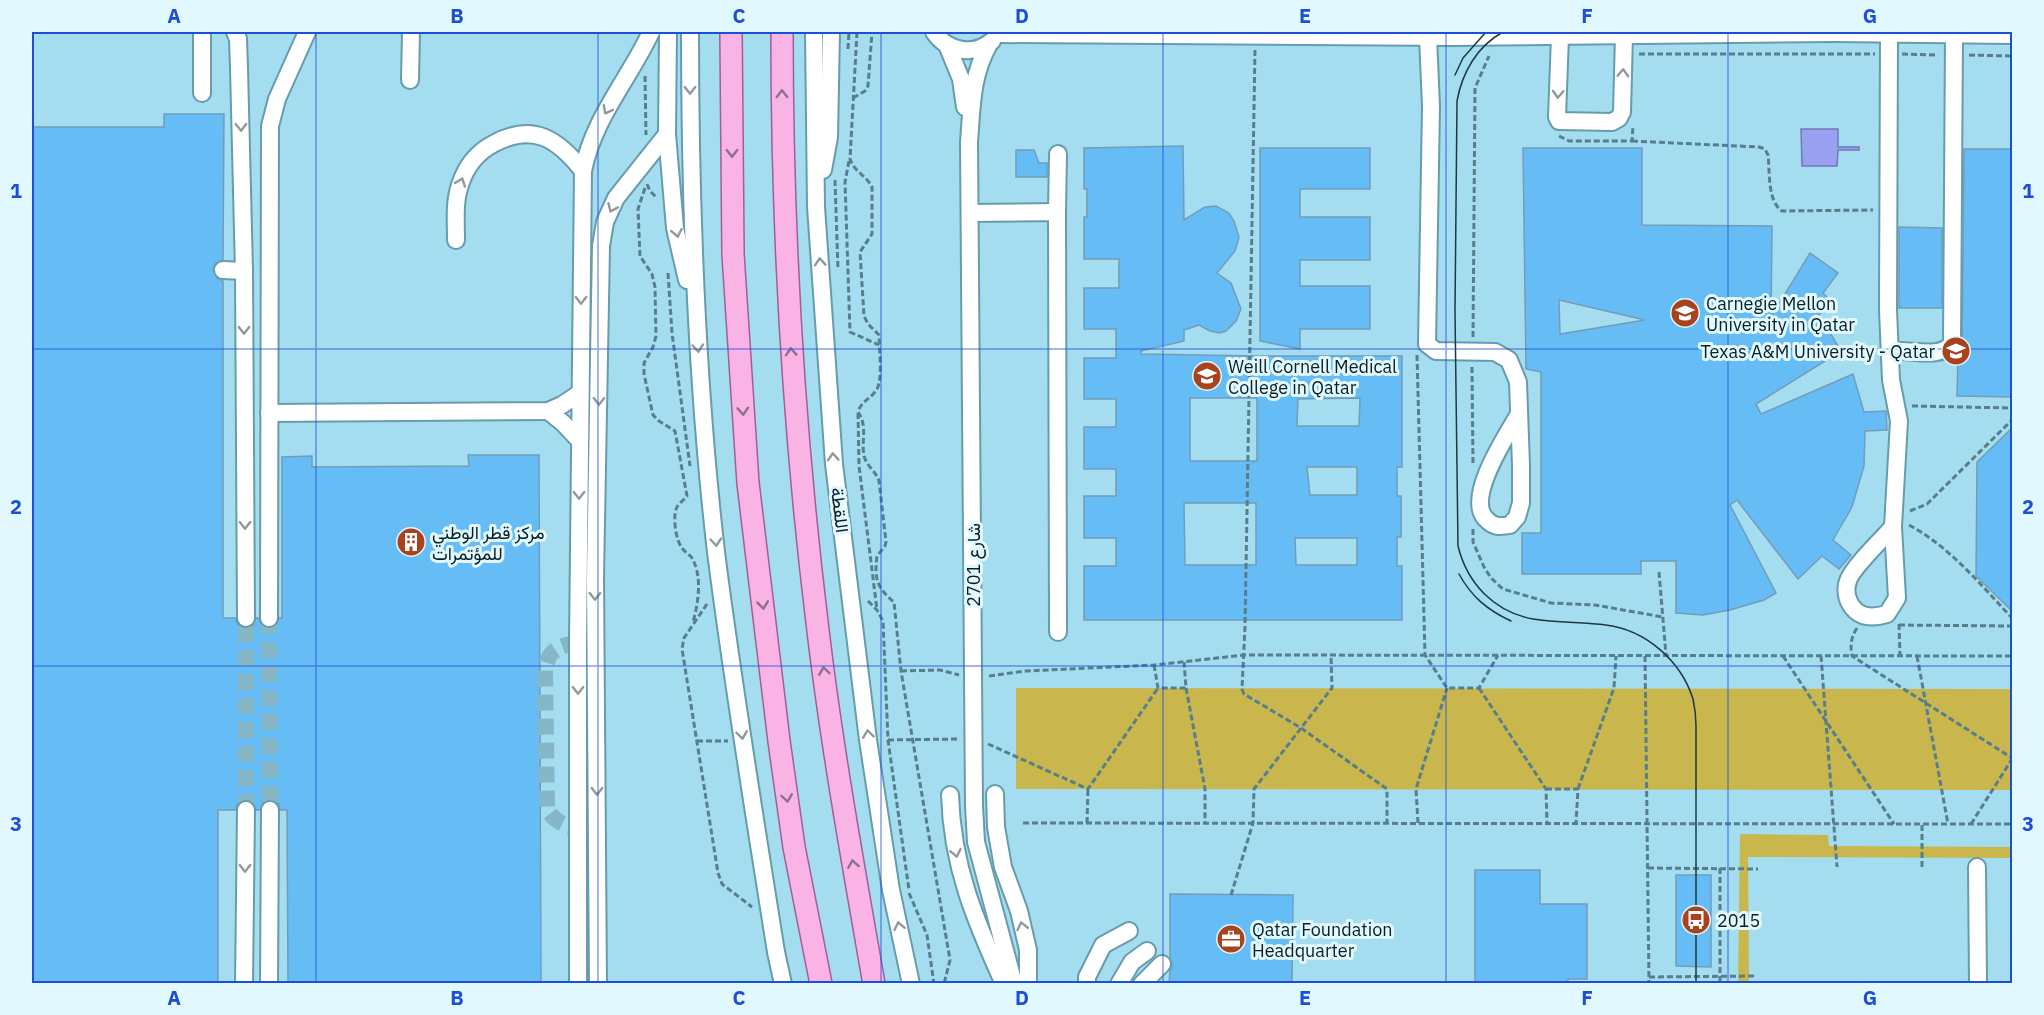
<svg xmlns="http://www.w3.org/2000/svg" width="2044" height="1015" viewBox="0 0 2044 1015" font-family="'IBM Plex Sans',Vazirmatn,sans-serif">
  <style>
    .green { fill: #c9b64d }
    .water { fill: #9aa1f1; stroke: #6e7ab4; stroke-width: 1.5 }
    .building { fill: #66bdf5; stroke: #729cb9; stroke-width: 1.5; fill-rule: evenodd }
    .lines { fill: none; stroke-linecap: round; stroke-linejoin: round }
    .minor-tunnel { stroke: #85b7c7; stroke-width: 16; stroke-dasharray: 16 8; stroke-linecap: butt }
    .minor-casing { stroke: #669cad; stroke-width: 20 }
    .major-casing { stroke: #a25e97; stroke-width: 24 }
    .path { stroke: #577f8b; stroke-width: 3; stroke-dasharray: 6 3; stroke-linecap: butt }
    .minor { stroke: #fff; stroke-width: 16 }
    .major { stroke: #f9b3e5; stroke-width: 21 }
    .tram { stroke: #1d3940; stroke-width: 1.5 }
    .oneway { stroke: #909a9d }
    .oneway2 { stroke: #8d708f }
    .grid { fill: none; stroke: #1d4ed8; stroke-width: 1.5; stroke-opacity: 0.55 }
    .labels { text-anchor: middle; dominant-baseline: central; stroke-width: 6; stroke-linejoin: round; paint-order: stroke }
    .poi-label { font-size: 18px; fill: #081f25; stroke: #e2f8ff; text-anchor: start }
    .street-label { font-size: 18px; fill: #081f25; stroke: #e2f8ff }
    .neatline { fill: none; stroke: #1d4ed8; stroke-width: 2 }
    .grid-label { font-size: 20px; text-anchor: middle; font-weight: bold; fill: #1d4ed8 }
  </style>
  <rect width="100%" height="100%" fill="#a4ddef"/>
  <g class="green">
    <path d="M1016,688L2012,689V790L1016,789Z"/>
    <path d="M1740,834L1828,835L1829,846L2012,847V858L1748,857L1749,983H1738Z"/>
  </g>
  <path class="water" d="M1801,129H1838V147H1859V150H1838L1837,166H1802Z"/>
  <g class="building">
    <path d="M164,114H224L223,260L215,264L213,270L217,278L223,281V618H236L237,624L245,628L252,627L256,618H258L263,627L268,628L275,627L279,618H282V457L312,456V467L469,466L468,455H539L541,984H288L287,810H280L279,804L271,800L264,801L260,810H256L252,801L246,800L237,804L236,810H218V984H32V127H164Z"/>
    <path d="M1183,146L1184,220L1205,207L1216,206L1229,213L1234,221L1239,237L1235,251L1217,273L1231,283L1241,309L1236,321L1226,331L1219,333L1210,331L1199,325L1184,330V341L1141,351V354L1258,356L1260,361V356H1402V467H1397V496H1401V537H1397V566H1402V620H1084V566H1116V538H1084V496H1116V469H1084V427H1116V399H1084V358H1116V329H1084V288H1119V259H1084V217H1087V189H1084V148ZM1190,398H1257V461H1190ZM1360,398L1359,426H1297L1298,399ZM1307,467H1357V495H1310ZM1184,503H1256V565H1185ZM1295,538H1357V565H1296Z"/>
    <path d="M1260,148H1370V189H1300V217H1370V260H1300V286H1370V329H1300V349L1260,341Z"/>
    <path d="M1523,148H1642V225L1772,226L1771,317L1810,253L1838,273L1823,293L1832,302L1816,318L1829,331L1841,351L1756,404L1761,414L1853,374L1864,412L1886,411L1887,430L1865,431L1864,466L1852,507L1833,540L1851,555L1839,569L1822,556L1798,579L1737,500L1730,505L1776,593L1764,600L1730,610L1703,615L1676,613V561H1641V574H1522V533H1541V372L1526,369ZM1559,300L1645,320L1560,334Z"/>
    <path d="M1964,149H2013V397L1957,396L1958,353L1962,343Z"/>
    <path d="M1016,150H1034L1039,163H1047V177H1016Z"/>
    <path d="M1899,227L1942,228V308H1899Z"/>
    <path d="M2013,427V612L1976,576L1977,462Z"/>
    <path d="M1475,870H1540V904H1587V979H1568V984H1475Z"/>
    <path d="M1676,875H1711V967L1676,966Z"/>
    <path d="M1170,894L1293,895L1292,984H1169L1170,971L1172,966L1170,957Z"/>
  </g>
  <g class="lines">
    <g class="minor-tunnel">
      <path d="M269,618L270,810"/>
      <path d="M578,642C559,647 549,648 545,669L547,809C554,822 565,825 579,830"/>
      <path d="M246,810V618"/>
    </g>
    <g class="minor-casing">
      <g id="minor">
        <path d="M235,32L238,39L239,68L244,271L246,618"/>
        <path d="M668,32L667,134L675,228L687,280"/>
        <path d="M690,32C690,205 696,379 716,552C733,686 755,819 776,952L783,984"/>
        <path d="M814,32L816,207L834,464L868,740L891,890L911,984"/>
        <path d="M934,32C947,51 973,57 992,41"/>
        <path d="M999,34L1452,37L1835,33L2012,35"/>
        <path d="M1889,35L1888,310L1891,380L1899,421L1893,527"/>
        <path d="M1560,36L1557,117L1559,121L1612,122L1619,118L1622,112L1624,35"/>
        <path d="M1428,37L1431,106L1427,344L1436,351L1495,352L1509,360L1518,382L1521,466V503L1517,517L1510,525C1499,527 1493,527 1485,518C1466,496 1507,435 1519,414"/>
        <path d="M989,44C971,77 972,105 969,142L974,806L976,842L1014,984"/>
        <path d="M947,45L961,79L965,107"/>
        <path d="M410,80L411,32"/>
        <path d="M202,93V32"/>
        <path d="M823,170L829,137L831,32"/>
        <path d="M1057,212L1058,154"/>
        <path d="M970,213L1057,212L1058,632"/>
        <path d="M456,240C456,222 454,202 460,185C466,166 476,153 493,144C533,122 558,139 583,171"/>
        <path d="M223,270L244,271"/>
        <path d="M1901,351C1916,351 1943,358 1952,343L1954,35"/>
        <path d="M548,411L563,423L579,440"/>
        <path d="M269,413L548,411L562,405L580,393"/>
        <path d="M1893,527L1897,598L1887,614C1877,617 1865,619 1856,611C1848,604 1844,592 1848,581C1851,569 1883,538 1893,527Z"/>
        <path d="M269,618L270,126L277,99L307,32"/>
        <path d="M995,794L996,827L1003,867L1019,911L1028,950V984"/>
        <path d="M950,795C952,866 975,920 1004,984"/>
        <path d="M1977,867L1978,984"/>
        <path d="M244,984L246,810"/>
        <path d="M269,984L270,810"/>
        <path d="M578,984V642L583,171C593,119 629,79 651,32"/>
        <path d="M598,984L595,577L601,246L605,222L616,198L667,134"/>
        <path d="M1087,984V977L1103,945L1129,931"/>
        <path d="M1119,984L1132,962L1147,951"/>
        <path d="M1142,984L1162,964"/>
      </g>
    </g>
    <g class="major-casing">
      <g id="major">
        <path d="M731,32L733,254L748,483L779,741L794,847L821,984"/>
        <path d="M782,32C782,229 793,426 817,622C831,743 853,864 874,984"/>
      </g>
    </g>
    <g class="path">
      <path d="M857,32L850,159C855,173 866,175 872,187V234L860,252L864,316L868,324L879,335C879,348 883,378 877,389C871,399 861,401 858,412C868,426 861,440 864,456C867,467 876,471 879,481L886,542L885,546L877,556C874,579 877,588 894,602L901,671L950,960L944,984"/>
      <path d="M848,49L849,32"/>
      <path d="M1255,50L1245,626L1242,689L1244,694L1301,728L1387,789V823"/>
      <path d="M1639,54H1875"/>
      <path d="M1902,54L1938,55"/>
      <path d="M1969,55L2012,56"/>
      <path d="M645,76L646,135"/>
      <path d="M853,98L865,91L868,86L872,32"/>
      <path d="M1559,136L1569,141H1632L1633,126"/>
      <path d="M1632,141L1759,147L1765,149L1768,155C1770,171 1767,201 1782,211L1873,210"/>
      <path d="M849,161L845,182L850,332L879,345"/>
      <path d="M835,180L838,270"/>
      <path d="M647,184L650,191L657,198"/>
      <path d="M645,188L638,209L640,256L652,274L655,287L656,336L653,347L644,363V374L653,415L659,421L675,431L687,496C684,500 679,503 677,507C672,516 676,541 682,548C686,554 692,555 694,562C702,580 698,604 693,622"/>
      <path d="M668,273L672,333L690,466"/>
      <path d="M1473,337L1475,88L1489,56"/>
      <path d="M1417,355L1425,655L1447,688H1479L1498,655"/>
      <path d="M1472,367L1473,466"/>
      <path d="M1912,406L2012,408"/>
      <path d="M858,413L859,466L877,610"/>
      <path d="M1910,511L1927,504L2012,420"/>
      <path d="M1909,525C1950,547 1980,584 2012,618"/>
      <path d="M1473,529V542L1484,567L1491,578L1503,589L1551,603L1595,605L1663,617"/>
      <path d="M1659,572L1666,655"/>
      <path d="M868,601L877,610L883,621L888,740L909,890"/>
      <path d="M707,604L684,638L682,649L718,873L722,884L752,907"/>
      <path d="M1899,624L1900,656"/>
      <path d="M1899,625L2012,626"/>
      <path d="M1857,628C1851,637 1850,645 1852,656L2012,758"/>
      <path d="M1645,656L1649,984"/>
      <path d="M1783,656L1894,824"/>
      <path d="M1821,656L1837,867"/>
      <path d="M1917,656L1948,824"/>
      <path d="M1154,665L1158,688H1186L1184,662"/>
      <path d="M901,671L940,670L959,675"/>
      <path d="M989,676L1026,671L1154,665L1244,655L2012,656"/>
      <path d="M1186,688L1205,789V822"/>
      <path d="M1479,688L1546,789L1547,823"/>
      <path d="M888,740L958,739"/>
      <path d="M697,741H728"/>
      <path d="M988,744L1088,789L1158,688"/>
      <path d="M1546,789H1578L1576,823"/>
      <path d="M1578,789L1614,688L1616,656"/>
      <path d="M1023,823L2012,824"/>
      <path d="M1087,823L1088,789"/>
      <path d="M1418,823L1416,789L1447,688"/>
      <path d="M1971,824L2012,759"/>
      <path d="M1922,867V824"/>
      <path d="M1648,868L1758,869"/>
      <path d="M1720,868V984"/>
      <path d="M909,893L927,935L934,984"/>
      <path d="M1231,895L1253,823L1254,789L1332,688L1331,656"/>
      <path d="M1649,977L1756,976"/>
    </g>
    <use href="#minor" class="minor"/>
    <use href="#major" class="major"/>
    <g class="tram">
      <path d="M1503,32C1477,46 1462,73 1457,101L1455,311L1458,546C1467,583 1494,612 1533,619C1557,623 1582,622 1606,625C1646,630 1681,661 1693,699C1695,708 1696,717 1696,726V984"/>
      <path d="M1455,75L1463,58L1486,32"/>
      <path d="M1459,574C1471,596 1487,610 1511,621"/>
    </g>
  </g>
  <defs><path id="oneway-chevron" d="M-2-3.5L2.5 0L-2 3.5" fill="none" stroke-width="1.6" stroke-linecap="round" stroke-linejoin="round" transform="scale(1.5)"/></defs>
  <g class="oneway">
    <use href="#oneway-chevron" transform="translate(1623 73) rotate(-88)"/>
    <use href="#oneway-chevron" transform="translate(690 90) rotate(90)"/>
    <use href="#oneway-chevron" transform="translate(1558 94) rotate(93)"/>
    <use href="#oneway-chevron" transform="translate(607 110) rotate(118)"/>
    <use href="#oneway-chevron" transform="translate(241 127) rotate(89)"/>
    <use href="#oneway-chevron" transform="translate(461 182) rotate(-70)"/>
    <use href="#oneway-chevron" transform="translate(612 208) rotate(114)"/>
    <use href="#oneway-chevron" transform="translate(677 233) rotate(79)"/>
    <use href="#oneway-chevron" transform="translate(820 262) rotate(-94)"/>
    <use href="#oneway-chevron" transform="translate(581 300) rotate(90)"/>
    <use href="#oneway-chevron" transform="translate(244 330) rotate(90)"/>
    <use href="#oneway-chevron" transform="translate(698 348) rotate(85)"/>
    <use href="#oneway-chevron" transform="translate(599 401) rotate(91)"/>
    <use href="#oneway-chevron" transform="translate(833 457) rotate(-94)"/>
    <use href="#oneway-chevron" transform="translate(579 495) rotate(90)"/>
    <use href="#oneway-chevron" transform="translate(245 525) rotate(90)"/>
    <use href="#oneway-chevron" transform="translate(716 542) rotate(85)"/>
    <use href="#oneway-chevron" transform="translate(595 596) rotate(89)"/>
    <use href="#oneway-chevron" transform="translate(578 690) rotate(90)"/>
    <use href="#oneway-chevron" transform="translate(868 734) rotate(-97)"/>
    <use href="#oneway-chevron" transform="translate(742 735) rotate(82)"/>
    <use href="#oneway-chevron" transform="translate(597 791) rotate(90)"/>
    <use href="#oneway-chevron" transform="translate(956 853) rotate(78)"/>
    <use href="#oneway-chevron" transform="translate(245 868) rotate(90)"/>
    <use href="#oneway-chevron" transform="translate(899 926) rotate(-102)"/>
    <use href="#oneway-chevron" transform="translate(1022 926) rotate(-103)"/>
  </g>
  <g class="oneway2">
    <use href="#oneway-chevron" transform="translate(782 94) rotate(-90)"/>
    <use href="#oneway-chevron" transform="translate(732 153) rotate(89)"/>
    <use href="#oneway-chevron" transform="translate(791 352) rotate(-94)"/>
    <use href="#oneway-chevron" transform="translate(743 411) rotate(86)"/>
    <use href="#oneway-chevron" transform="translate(763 605) rotate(83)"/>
    <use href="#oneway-chevron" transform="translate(824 671) rotate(-98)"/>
    <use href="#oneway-chevron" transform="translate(787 798) rotate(82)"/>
    <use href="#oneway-chevron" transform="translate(853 864) rotate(-99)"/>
  </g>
  <path class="grid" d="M316,32V984M598,32V984M881,32V984M1163,32V984M1446,32V984M1728,32V984M32,349H2012M32,666H2012"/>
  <defs>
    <g id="university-disc" transform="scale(1.5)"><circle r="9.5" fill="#aa431d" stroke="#e2f8ff"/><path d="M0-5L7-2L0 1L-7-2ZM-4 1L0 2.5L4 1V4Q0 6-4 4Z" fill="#fff"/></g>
    <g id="building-disc" transform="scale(1.5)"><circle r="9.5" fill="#aa431d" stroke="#e2f8ff"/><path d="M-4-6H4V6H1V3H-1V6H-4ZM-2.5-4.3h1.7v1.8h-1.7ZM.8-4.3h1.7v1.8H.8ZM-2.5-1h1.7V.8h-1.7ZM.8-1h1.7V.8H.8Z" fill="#fff"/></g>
    <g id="bus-disc" transform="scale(1.5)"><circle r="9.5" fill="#aa431d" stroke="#e2f8ff"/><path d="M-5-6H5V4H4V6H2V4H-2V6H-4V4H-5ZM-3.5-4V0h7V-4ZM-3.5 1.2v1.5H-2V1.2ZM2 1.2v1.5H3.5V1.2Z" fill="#fff"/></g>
    <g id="office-disc" transform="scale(1.5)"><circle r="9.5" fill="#aa431d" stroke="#e2f8ff"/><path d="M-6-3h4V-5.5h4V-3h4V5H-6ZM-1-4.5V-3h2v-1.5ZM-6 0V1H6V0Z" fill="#fff"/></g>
  </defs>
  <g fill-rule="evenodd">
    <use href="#university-disc" x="1685" y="313"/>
    <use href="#university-disc" x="1956" y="351"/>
    <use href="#university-disc" x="1207" y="376"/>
    <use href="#building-disc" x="411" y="542"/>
    <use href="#bus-disc" x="1696" y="920"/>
    <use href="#office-disc" x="1231" y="939"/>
  </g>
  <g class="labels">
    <g class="poi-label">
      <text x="1706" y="303">Carnegie Mellon<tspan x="1706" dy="21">University in Qatar</tspan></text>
      <text x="1935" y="351" text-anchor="end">Texas A&amp;M University - Qatar</text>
      <text x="1228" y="366">Weill Cornell Medical<tspan x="1228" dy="21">College in Qatar</tspan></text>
      <text x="432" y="532">مركز قطر الوطني<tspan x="432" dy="21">للمؤتمرات</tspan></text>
      <text x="1717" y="920">2015</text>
      <text x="1252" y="929">Qatar Foundation<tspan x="1252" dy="21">Headquarter</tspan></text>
    </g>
    <g class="street-label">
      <text transform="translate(840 510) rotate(83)">اللقطة</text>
      <text transform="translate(973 565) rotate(-90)">شارع 2701</text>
    </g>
  </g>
  <rect width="2044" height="1015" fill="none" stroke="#e2f8ff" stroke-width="66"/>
  <rect x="33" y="33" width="1978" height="949" class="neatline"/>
  <g class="grid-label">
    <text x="174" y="23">A</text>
    <text x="457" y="23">B</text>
    <text x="739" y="23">C</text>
    <text x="1022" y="23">D</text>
    <text x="1305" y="23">E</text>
    <text x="1587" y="23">F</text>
    <text x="1870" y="23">G</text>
    <text x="16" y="198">1</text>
    <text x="2028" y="198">1</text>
    <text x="16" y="514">2</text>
    <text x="2028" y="514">2</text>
    <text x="16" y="831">3</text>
    <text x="2028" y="831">3</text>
    <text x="174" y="1005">A</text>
    <text x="457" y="1005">B</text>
    <text x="739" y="1005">C</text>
    <text x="1022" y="1005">D</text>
    <text x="1305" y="1005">E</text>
    <text x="1587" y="1005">F</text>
    <text x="1870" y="1005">G</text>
  </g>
</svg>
